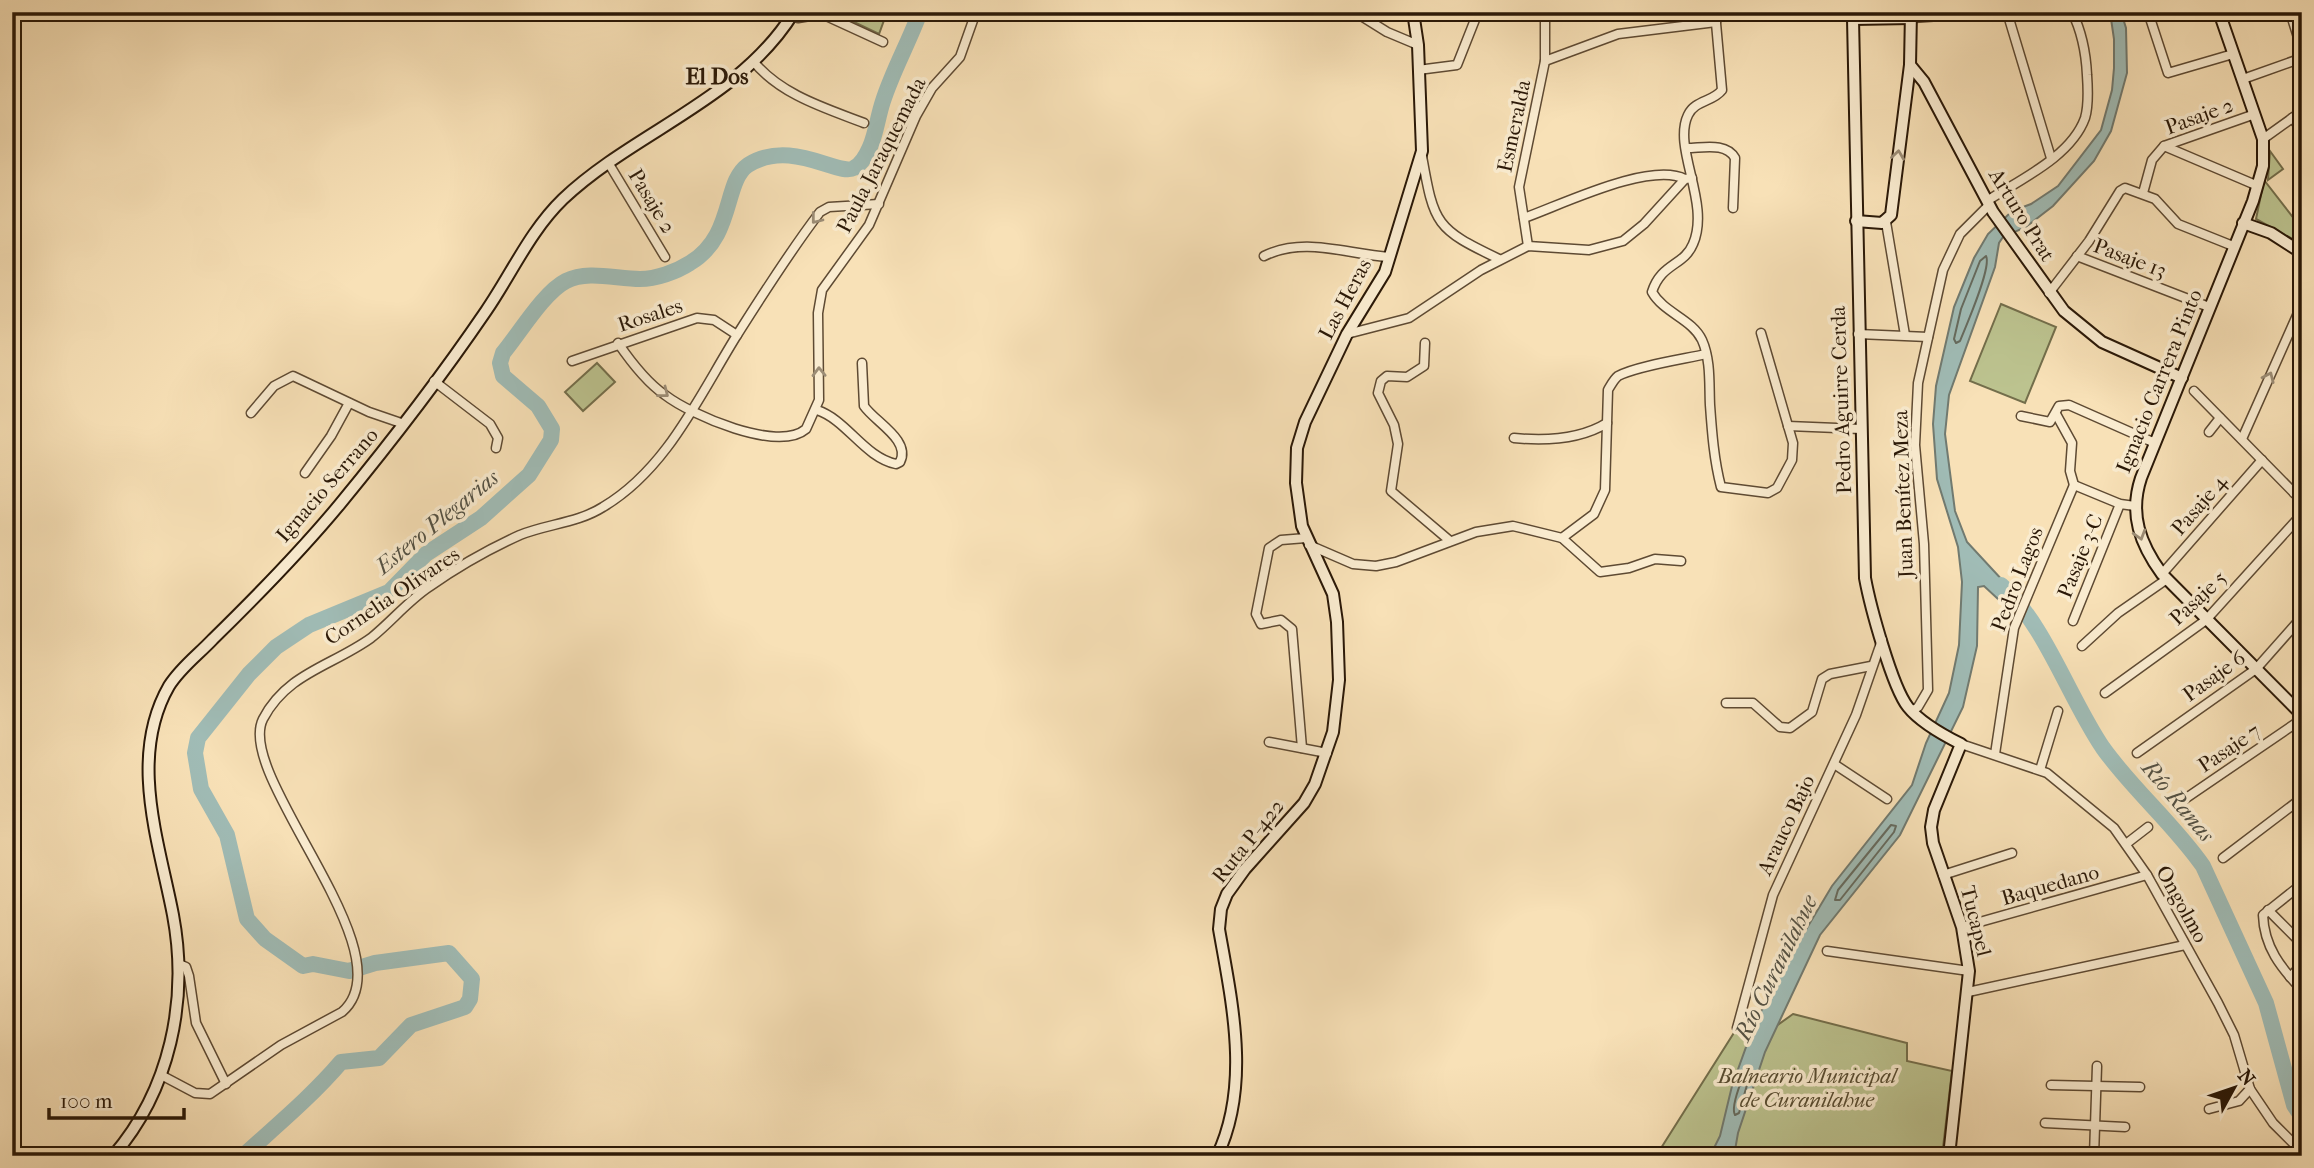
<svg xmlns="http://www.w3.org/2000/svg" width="2314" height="1168" viewBox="0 0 2314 1168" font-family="'IM FELL French Canon',serif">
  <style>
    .green { fill: #bcc38f; stroke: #736e4b; stroke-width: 2 }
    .water { fill: #a0bcb6; stroke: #717a70; stroke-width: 2 }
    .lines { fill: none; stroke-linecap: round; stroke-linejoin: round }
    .shore { stroke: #656a5e; stroke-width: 2 }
    .river { stroke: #a0bcb6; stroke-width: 16 }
    .street-casing { stroke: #5e4a33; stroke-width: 11 }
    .secondary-casing { stroke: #2a1807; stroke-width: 14 }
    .street { stroke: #faecd0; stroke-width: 8 }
    .secondary { stroke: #faecd0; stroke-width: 10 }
    .oneway { stroke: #9c8d76 }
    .labels { text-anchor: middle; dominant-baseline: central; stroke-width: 7; stroke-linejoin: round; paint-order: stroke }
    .street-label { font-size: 21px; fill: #2a1807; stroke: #faecd0 }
    .park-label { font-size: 21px; font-style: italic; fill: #564b30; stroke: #faecd0 }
    .neighbourhood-label { font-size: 23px; font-weight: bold; fill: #2a1807; stroke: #faecd0 }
    .water-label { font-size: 23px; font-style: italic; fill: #535144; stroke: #faecd0 }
  </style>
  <rect width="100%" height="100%" fill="#f8e1b7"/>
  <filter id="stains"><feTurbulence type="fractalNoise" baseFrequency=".00286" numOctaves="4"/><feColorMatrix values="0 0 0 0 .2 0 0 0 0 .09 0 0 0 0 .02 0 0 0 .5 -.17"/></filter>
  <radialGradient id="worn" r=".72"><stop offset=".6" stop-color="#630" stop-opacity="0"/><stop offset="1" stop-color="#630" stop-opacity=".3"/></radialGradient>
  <g class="green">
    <path d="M833,12H887L879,34Z"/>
    <path d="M2270,151L2283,169L2268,180Z"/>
    <path d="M2264,180L2302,229V240L2298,242L2256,219Z"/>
    <path d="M2001,304L2056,327L2025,403L1970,381Z"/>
    <path d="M597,363L615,382L583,411L565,392Z"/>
    <path d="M1793,1014L1907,1043V1061L1952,1071L1942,1156H1656L1737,1028L1761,1037Z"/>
  </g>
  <path class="water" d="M2110,12H2121L2126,28L2127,73L2111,131L2094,161L2053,206L2026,227L2003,237L1999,243L1995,267L1949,395L1945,434L1955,511L1967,542L2017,596L2011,611L1984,586L1978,587L1977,646L1963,707L1900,835L1820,935L1765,1052L1738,1133L1734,1156H1710L1720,1136L1732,1086L1754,1025L1786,963L1832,886L1912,785L1926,743L1949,693L1959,645L1962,582L1958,547L1937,479L1933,424L1936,386L1954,307L1974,258L1988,234L2012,211L2031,204L2058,186L2101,130L2112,90L2114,68V39Z"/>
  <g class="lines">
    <g class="shore">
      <path d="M1986,256C1992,267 1966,326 1960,341L1956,343L1954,339L1961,309L1980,261Z"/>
      <path d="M1891,825L1896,826L1894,832L1840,900H1835L1838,890Z"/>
      <path d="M1745,1082L1747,1085L1739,1113L1735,1115C1731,1108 1738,1090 1741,1082Z"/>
    </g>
    <g class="river">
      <path d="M2001,585C2045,624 2069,698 2103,748C2133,790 2173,823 2203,866L2266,1003L2294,1105L2302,1117"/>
      <path d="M243,1156C277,1125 312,1096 341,1062L379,1058L411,1025L465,1007L470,999L472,979L449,953L375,963L349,971L313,964L303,966L265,939L247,919L227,835L201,789L195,753L198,738L249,674L276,647L309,625L389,592L426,554L481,518L529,475L551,440L552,429L538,406L503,376L500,363L503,353C519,334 544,292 566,281C588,270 616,279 640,279C656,279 676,272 690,263C735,236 723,182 748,165C791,138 839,177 854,168C862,164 867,154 870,147C876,133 878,116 883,101C893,70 909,42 920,12"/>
    </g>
    <g class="street-casing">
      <g id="street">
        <path d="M1355,12L1387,32L1418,45"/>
        <path d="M1715,12L1722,90C1713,102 1695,100 1688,115C1672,148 1711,203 1693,244C1684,266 1661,263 1652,292C1664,313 1692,319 1702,340C1711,360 1709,385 1710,405C1712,433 1714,460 1721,487L1768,493L1777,488L1792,460L1793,443L1761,333"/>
        <path d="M2007,12L2051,158"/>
        <path d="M2148,12L2168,73L2233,54"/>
        <path d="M2290,12L2302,50"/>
        <path d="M793,14L798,18L822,14L883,42"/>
        <path d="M1912,18L1998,12"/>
        <path d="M753,61C781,95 825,108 864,123"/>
        <path d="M1545,61L1618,34L1716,22"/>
        <path d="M1418,70L1457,65L1478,12"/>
        <path d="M2243,79L2302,58"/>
        <path d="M2292,118L2302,130"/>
        <path d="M2263,139L2302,111"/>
        <path d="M2164,146L2258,186"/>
        <path d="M1687,148C1703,148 1726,142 1735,158L1733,208"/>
        <path d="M1422,156C1434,225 1436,229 1499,259"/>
        <path d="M609,164L665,257"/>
        <path d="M2143,193L2152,160L2164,146L2255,114"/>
        <path d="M1987,201C2019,180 2071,157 2085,118C2089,105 2088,89 2087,75C2086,54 2082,32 2072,12"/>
        <path d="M1524,218C1561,205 1650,161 1685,179"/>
        <path d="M1886,222L1905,335"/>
        <path d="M1528,246L1519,187L1545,61V12"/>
        <path d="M1264,256C1304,236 1346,254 1389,257"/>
        <path d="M2077,256L2209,307"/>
        <path d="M2049,293L2089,241L2120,191L2125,188L2155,199L2178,224L2233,246"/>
        <path d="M1347,334L1409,318L1481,270L1528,246L1589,250L1623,241L1644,224L1685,179L1692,178"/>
        <path d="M1858,334L1928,337"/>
        <path d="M618,343C631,362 646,382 665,395C691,415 778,453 806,429L819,400L818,313L822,290L869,225L916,116L932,88L960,57L976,12"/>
        <path d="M1425,343L1424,366L1407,377L1387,376L1381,381L1378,393L1394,425L1398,444L1391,491L1450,541"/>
        <path d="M572,361L697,318L714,320L737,335"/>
        <path d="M434,381L490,424L498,438L496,448"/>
        <path d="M2194,391L2302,501"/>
        <path d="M817,410C847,420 864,457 896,464L900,462C911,440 875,422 864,406L862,363"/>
        <path d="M251,413L274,386L293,376L369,412L404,424"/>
        <path d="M2056,414L2072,443L2070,471L2074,485"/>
        <path d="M2021,416L2050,422L2059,406L2069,405L2155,443"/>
        <path d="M1788,426L1861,429"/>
        <path d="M2209,432L2220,418"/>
        <path d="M1514,438C1545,441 1581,439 1607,423"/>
        <path d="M2242,439L2302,304"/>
        <path d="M305,473L331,436L349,403"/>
        <path d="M2074,485L2120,504L2135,506"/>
        <path d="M2294,493L2302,475"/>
        <path d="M1562,538L1600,572L1629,568L1655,559L1681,561"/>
        <path d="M1309,545L1353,564L1376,566L1396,562L1476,532L1513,526L1562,538L1594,514L1605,490L1608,390C1611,385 1614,379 1618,376C1636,366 1684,359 1706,354"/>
        <path d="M2162,574L2262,460"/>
        <path d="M2073,621L2120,504"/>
        <path d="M2082,646L2118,613L2167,579"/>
        <path d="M2105,693L2206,620L2302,514"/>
        <path d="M1726,703H1753L1780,727L1790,728L1812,712L1822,679L1830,674L1871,666"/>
        <path d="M1912,711L1918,707L1928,690L1924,544L1915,445L1918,383L1943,270L1960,234L1989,205"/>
        <path d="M1269,742L1327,753"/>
        <path d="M1961,744L2047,773L2114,828L2147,875L2218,1003L2234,1035L2250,1089L2273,1123L2302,1152"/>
        <path d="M1302,748L1292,629L1281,620L1261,624L1256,614L1269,548L1281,540L1306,538"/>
        <path d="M2137,753L2256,669L2302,617"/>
        <path d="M1995,754L2014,628L2074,485"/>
        <path d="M1834,764L1887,799"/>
        <path d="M2040,770L2058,711"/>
        <path d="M2176,805L2302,719"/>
        <path d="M2126,844L2148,827"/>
        <path d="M2223,858L2302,798"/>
        <path d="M1943,875L2012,853"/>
        <path d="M2302,884L2263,915C2264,947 2281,968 2302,990"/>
        <path d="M2268,910L2302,944"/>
        <path d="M1962,927L2147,875"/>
        <path d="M1827,951L1969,971"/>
        <path d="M179,964L186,967L189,976L196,1023L226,1084"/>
        <path d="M2290,977L2302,965"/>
        <path d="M1968,992L2185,945"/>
        <path d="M1737,1028L1773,895L1856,715L1882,640"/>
        <path d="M161,1075L195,1093L210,1094L281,1045L342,1012C410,954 234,776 263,719C287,673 332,666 371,638C391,622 408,601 429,587C456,568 489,549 520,535C547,524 578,523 603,507C667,469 699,396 737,335C763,294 790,251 820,212L829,207L879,204"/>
        <path d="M2051,1085L2140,1087"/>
        <path d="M2209,1109L2239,1101L2250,1089"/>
        <path d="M2045,1123L2125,1127"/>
        <path d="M2094,1156L2097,1066"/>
      </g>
    </g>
    <g class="secondary-casing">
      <g id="secondary">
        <path d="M1850,12L1853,19L1865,578C1870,605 1892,687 1908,707C1920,722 1943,735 1961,744L1934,810L1931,827L1933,843L1962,927L1969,971L1949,1156"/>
        <path d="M2219,12L2263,139V166L2253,201L2141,478C2129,514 2140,544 2162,574L2302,715"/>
        <path d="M1853,19L1912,18"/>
        <path d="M1910,65L1924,82L1993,212L2064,311L2102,342L2182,378"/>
        <path d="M1856,221L1882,223L1891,215L1910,65L1911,12"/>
        <path d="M2243,223L2271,233L2302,253"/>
        <path d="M113,1156C170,1090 189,1000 173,915C159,842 128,757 169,686C181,667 198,655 213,639C257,596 301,551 340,504C391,442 441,377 486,311C512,273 530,231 563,199C635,131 740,100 794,12"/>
        <path d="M1217,1156C1251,1085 1232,1003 1219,929L1221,909L1227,894L1245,869L1304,803L1315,784L1333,732L1339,680L1337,622L1333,594L1302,526L1296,483L1297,448L1305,422L1347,334L1385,272L1422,151L1418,45L1413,12"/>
      </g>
    </g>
    <use href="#street" class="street"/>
    <use href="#secondary" class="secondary"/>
  </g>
  <defs><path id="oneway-chevron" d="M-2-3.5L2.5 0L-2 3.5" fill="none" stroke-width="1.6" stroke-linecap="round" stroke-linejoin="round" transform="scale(1.75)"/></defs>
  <g class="oneway">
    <use href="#oneway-chevron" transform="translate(1898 155) rotate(-82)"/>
    <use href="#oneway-chevron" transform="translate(816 219) rotate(128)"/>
    <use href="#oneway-chevron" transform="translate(819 372) rotate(-91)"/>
    <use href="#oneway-chevron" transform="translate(2269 377) rotate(-66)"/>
    <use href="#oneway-chevron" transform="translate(664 393) rotate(38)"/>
    <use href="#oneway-chevron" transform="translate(2140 535) rotate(73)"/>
  </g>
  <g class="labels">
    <g class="street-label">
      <text transform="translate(2199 116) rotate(-20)">Pasaje 2</text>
      <text transform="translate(1514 126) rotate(-78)">Esmeralda</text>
      <text transform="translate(881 155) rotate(-63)">Paula Jaraquemada</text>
      <text transform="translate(652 201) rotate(59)">Pasaje 2</text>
      <text transform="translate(2022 215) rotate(58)">Arturo Prat</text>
      <text transform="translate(2130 258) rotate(21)">Pasaje 13</text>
      <text transform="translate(1345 299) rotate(-62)">Las Heras</text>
      <text transform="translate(650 315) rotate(-18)">Rosales</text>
      <text transform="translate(2159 381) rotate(-68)">Ignacio Carrera Pinto</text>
      <text transform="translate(1841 400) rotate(-92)">Pedro Aguirre Cerda</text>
      <text transform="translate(327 485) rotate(-49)">Ignacio Serrano</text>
      <text transform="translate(1903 494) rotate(-92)">Juan Benítez Meza</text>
      <text transform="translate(2199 505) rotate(-49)">Pasaje 4</text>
      <text transform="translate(2080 556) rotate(-68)">Pasaje 3-C</text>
      <text transform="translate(2017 579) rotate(-69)">Pedro Lagos</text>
      <text transform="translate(392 596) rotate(-34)">Cornelia Olivares</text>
      <text transform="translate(2198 598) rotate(-43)">Pasaje 5</text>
      <text transform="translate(2214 676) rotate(-36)">Pasaje 6</text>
      <text transform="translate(2229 748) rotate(-34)">Pasaje 7</text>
      <text transform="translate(1786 825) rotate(-65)">Arauco Bajo</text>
      <text transform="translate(1248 841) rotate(-51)">Ruta P-422</text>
      <text transform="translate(2050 885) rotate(-16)">Baquedano</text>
      <text transform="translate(2182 904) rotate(61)">Ongolmo</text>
      <text transform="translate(1976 921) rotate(76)">Tucapel</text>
    </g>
    <g class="park-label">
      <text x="1807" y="1076">Balneario Municipal<tspan x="1807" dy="24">de Curanilahue</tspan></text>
    </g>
    <g class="neighbourhood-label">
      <text x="717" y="76">El Dos</text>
    </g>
    <g class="water-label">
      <text transform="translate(437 522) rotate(-39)">Estero Plegarias</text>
      <text transform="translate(2178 801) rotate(50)">Río Ranas</text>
      <text transform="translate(1776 968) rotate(-64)">Río Curanilahue</text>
    </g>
  </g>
  <rect width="2314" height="1168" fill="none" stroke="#f8e1b7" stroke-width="42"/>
  <rect x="14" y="14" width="2286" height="1140" fill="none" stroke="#2a1807" stroke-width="3.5"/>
  <rect x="21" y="21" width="2272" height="1126" fill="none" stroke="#2a1807" stroke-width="2"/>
  <g transform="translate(2234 1088) rotate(50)" stroke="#faecd0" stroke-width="5" paint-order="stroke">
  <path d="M0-5L12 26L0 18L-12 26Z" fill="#2a1807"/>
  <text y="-10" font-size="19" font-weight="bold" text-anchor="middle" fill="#2a1807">N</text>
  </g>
  <path d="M49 1108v10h135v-10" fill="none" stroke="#2a1807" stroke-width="3.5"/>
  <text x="60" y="1108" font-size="21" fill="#2a1807" stroke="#faecd0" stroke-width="5" paint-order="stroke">100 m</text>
  <rect width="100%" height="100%" filter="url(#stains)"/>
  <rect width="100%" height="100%" fill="url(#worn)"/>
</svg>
